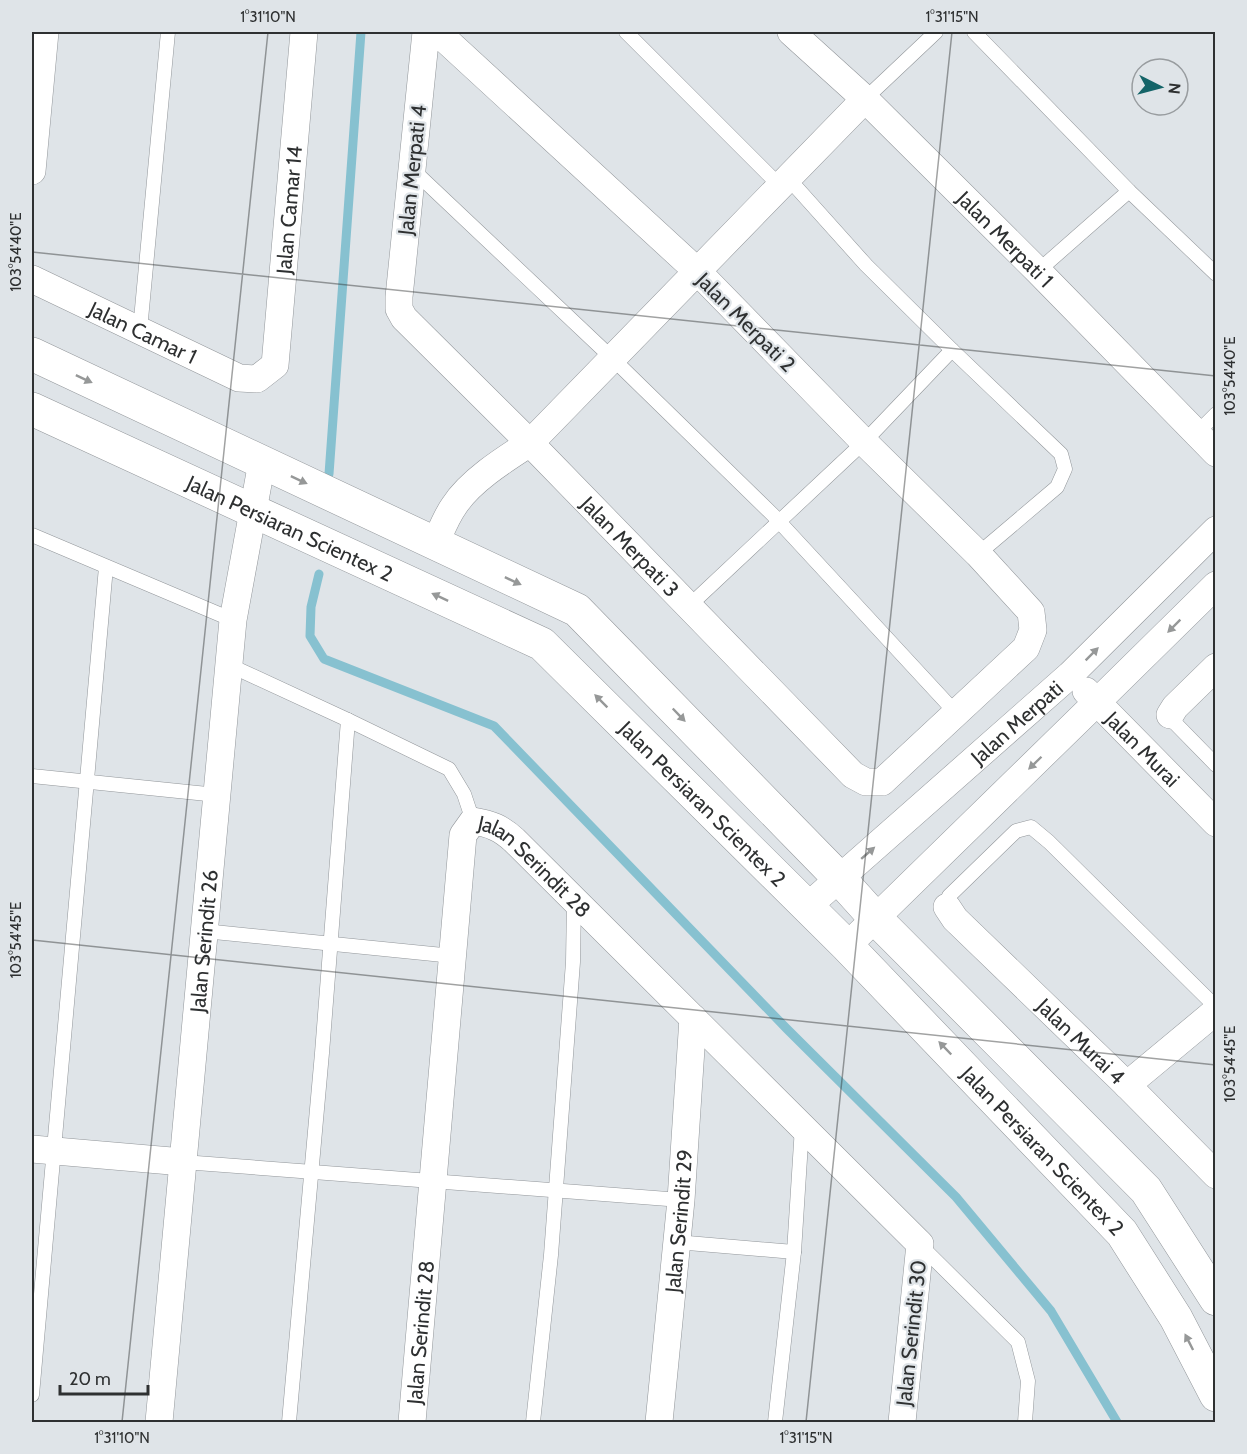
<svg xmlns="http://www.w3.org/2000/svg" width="1247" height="1454" viewBox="0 0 1247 1454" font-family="Cabin,sans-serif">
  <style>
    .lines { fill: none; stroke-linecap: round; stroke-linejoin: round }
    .stream { stroke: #87c1d0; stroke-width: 9 }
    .service-casing { stroke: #92969a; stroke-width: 15 }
    .minor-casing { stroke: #92969a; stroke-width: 28 }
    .tertiary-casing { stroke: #92969a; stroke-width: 34 }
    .service { stroke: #fff; stroke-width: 14 }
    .minor { stroke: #fff; stroke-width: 27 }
    .tertiary { stroke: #fff; stroke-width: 33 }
    .oneway { fill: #969898 }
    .ticks { fill: none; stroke: #2e3031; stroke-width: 1.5; stroke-opacity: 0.45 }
    .labels { text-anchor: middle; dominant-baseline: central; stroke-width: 4.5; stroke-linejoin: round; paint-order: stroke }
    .street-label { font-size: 21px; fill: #2e3031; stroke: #dfe4e8 }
    .neatline { fill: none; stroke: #2e3031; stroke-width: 2 }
    .ticks-label { font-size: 15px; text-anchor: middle; fill: #2e3031 }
  </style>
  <rect width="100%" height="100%" fill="#dfe4e8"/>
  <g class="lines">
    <g class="stream">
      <path d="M329,474L361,32"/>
      <path d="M319,574L311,607L310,636L324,659L494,726L787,1029L956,1197L1051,1311L1117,1422"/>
    </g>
    <g class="service-casing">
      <g id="service">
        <path d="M626,32L780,186"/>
        <path d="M974,32L1129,191L1216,274"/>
        <path d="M865,99L936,32"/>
        <path d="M413,170L612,358L773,515L956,713"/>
        <path d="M788,178L866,265L952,350L1061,454L1065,469L1057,487L978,554"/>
        <path d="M1038,271L1129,191"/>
        <path d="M140,330L168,32"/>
        <path d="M1197,433L1216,414"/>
        <path d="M32,535L233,620"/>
        <path d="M689,606L864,442L952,350"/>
        <path d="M229,665L348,720L449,769L464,794L473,821"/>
        <path d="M1170,715L1174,722L1216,765"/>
        <path d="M32,776L217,795"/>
        <path d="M947,907L949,896L1016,831L1031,827L1049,842L1216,1007"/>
        <path d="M204,931L453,956"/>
        <path d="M183,1162L681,1200"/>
        <path d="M676,1242L794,1252"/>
        <path d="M920,1245L1018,1342L1028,1381L1025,1422"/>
        <path d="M32,1395L106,567"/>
        <path d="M289,1422L322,1053L348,720"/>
        <path d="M533,1422L551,1255L573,962L574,902"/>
        <path d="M775,1422L794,1252L802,1127"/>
      </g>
    </g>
    <g class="minor-casing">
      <g id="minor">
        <path id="s1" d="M426,32L399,297V309L404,318L530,443L853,775L866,782H882L1026,648L1033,630L1031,612L978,554L864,442L697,271L437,32"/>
        <path id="s2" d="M791,32L865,99L1038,271L1216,453"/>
        <path d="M32,171L45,32"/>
        <path id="s3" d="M32,279L239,378L257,379L275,365L304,32"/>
        <path d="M435,544C441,531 446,517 454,506C470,481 505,459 530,443L865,99"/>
        <path id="s4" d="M1086,691L1216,823"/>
        <path d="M1170,715L1175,707L1216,667"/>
        <path id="s5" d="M808,906L1070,675L1216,530"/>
        <path id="s6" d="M947,907L955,919L1127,1085L1216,1175"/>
        <path d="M847,946L1097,702L1216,585"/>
        <path d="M1127,1085L1216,1011"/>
        <path d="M32,1149L183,1162"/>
        <path id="s7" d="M159,1422L233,620L262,462"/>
        <path id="s8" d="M412,1422L463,835L473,821C491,824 501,828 514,840L920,1244L902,1422"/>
        <path id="s9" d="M659,1422L681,1200L693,1018"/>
      </g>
    </g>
    <g class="tertiary-casing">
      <g id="tertiary">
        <path d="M32,354L577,610L839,878L875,918L1146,1190L1216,1299"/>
        <path id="s10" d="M32,409L542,644L847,946L1122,1233L1176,1318L1216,1395"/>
      </g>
    </g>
    <use href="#service" class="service"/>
    <use href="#minor" class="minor"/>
    <use href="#tertiary" class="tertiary"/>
  </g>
  <defs><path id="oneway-solid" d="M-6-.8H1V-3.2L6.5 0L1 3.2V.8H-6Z" transform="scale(1.5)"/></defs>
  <g class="oneway">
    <use href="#oneway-solid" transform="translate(84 379) rotate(25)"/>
    <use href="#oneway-solid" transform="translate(299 480) rotate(25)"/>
    <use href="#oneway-solid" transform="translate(513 581) rotate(25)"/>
    <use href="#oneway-solid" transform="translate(440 597) rotate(-155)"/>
    <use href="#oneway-solid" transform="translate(1174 626) rotate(135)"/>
    <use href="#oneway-solid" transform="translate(1092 654) rotate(-45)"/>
    <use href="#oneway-solid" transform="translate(601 701) rotate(-135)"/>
    <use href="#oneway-solid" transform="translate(679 715) rotate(46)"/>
    <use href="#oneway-solid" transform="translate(1035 763) rotate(136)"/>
    <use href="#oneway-solid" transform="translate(868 853) rotate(-41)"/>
    <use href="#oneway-solid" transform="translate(945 1048) rotate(-134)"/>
    <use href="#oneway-solid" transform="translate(1189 1342) rotate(-117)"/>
  </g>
  <path class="ticks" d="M32,252L1216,376M32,940L1216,1065M122,1422L268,32M806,1422L952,32"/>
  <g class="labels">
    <g class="street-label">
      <text transform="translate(412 170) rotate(-84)">Jalan Merpati 4</text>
      <text stroke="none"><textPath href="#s3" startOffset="426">Jalan Camar 14</textPath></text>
      <text stroke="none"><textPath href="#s2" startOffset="298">Jalan Merpati 1</textPath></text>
      <text transform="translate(746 322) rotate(45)">Jalan Merpati 2</text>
      <text stroke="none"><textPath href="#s3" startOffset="123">Jalan Camar 1</textPath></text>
      <text stroke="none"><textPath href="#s10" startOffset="284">Jalan Persiaran Scientex 2</textPath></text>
      <text stroke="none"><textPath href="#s1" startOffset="610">Jalan Merpati 3</textPath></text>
      <text stroke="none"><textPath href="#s5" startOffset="278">Jalan Merpati</textPath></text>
      <text stroke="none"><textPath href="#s4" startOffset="81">Jalan Murai</textPath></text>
      <text stroke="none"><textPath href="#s10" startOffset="788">Jalan Persiaran Scientex 2</textPath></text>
      <text stroke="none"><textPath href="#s8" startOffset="684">Jalan Serindit 28</textPath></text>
      <text stroke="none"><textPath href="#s7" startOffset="483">Jalan Serindit 26</textPath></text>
      <text stroke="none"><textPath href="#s6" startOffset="190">Jalan Murai 4</textPath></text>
      <text stroke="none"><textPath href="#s10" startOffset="1274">Jalan Persiaran Scientex 2</textPath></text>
      <text stroke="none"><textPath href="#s9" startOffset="202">Jalan Serindit 29</textPath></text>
      <text stroke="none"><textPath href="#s8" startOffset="90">Jalan Serindit 28</textPath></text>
      <text transform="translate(911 1333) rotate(-84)">Jalan Serindit 30</text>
    </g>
  </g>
  <rect width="1247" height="1454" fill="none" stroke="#dfe4e8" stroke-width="66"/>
  <g transform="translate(1160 87) rotate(96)"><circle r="28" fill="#dfe4e8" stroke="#989c9f" stroke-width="1.5"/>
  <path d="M0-4.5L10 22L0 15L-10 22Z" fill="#146468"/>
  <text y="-9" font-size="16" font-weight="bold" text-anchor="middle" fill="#2e3031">N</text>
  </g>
  <path d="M60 1385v9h88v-9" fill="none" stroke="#2e3031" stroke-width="3"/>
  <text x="69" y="1385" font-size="18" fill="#2e3031" stroke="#dfe4e8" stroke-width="4.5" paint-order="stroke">20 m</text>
  <rect x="33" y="33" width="1181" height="1388" class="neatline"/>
  <g class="ticks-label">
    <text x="268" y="22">1°31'10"N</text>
    <text x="952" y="22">1°31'15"N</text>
    <text transform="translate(16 252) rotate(-90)" y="5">103°54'40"E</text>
    <text transform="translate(1230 376) rotate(-90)" y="5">103°54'40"E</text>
    <text transform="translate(16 940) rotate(-90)" y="5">103°54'45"E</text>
    <text transform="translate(1230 1064) rotate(-90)" y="5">103°54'45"E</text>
    <text x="122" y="1443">1°31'10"N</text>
    <text x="806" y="1443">1°31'15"N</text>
  </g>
</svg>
